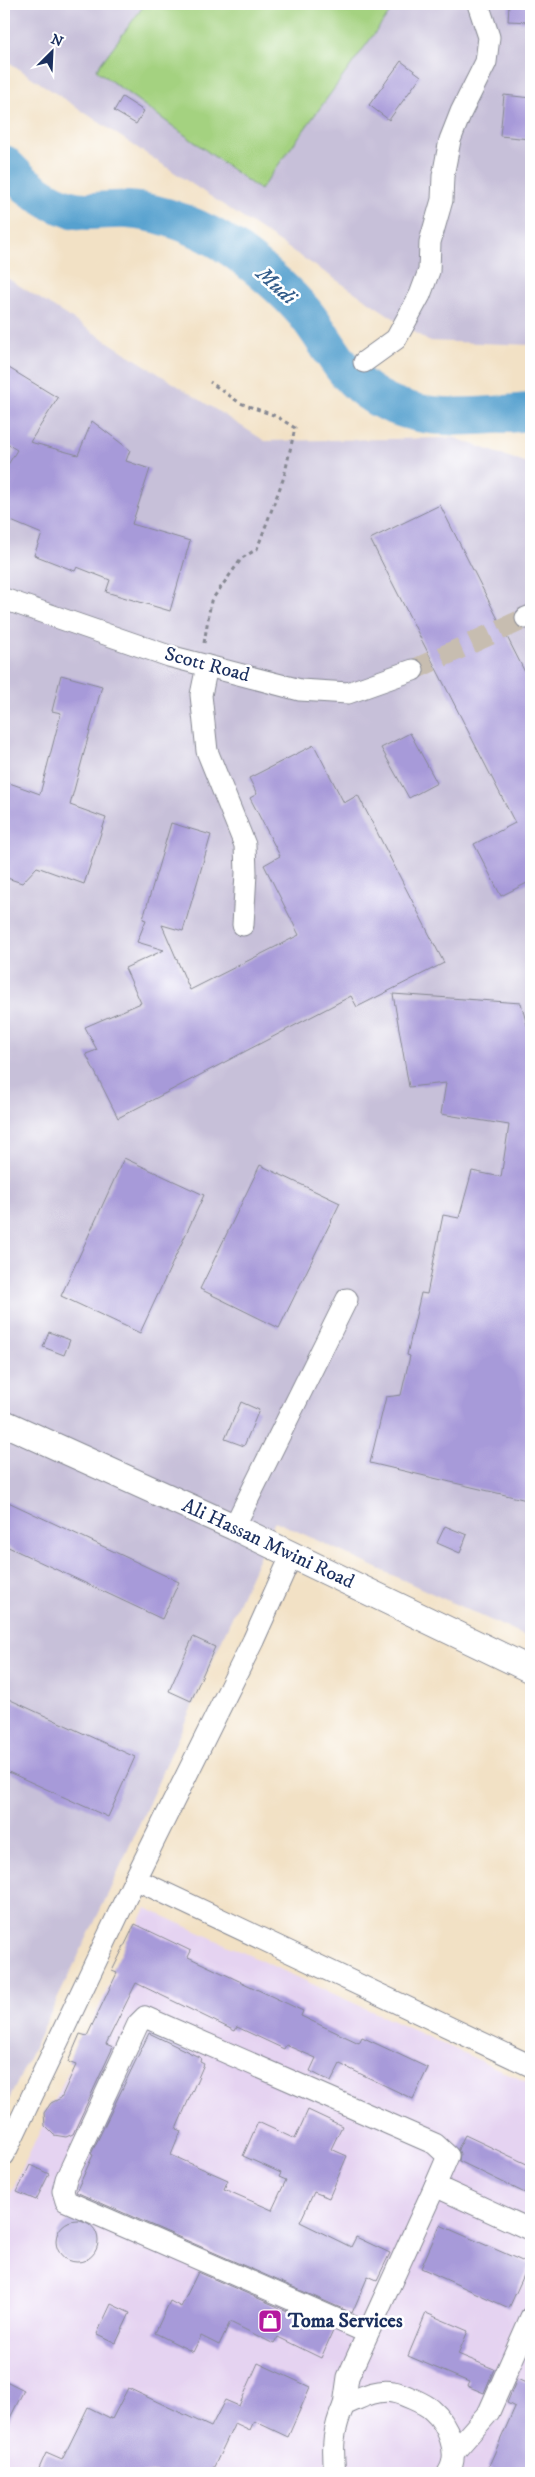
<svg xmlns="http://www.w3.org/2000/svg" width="535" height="2477" viewBox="0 0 535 2477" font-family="'IM FELL DW Pica',serif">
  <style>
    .built { fill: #e5d3f1 }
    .industrial { fill: #c7c0d9 }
    .green { fill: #a4d280; stroke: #60806f }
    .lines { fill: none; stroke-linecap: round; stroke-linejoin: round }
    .river { stroke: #57a1cf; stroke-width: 38 }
    .building { fill: #a79ad9 }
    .minor-tunnel { stroke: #c7bdb0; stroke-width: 21; stroke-dasharray: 21 11; stroke-linecap: butt }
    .minor-casing { stroke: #868892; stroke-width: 23 }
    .major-casing { stroke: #868892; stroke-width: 28 }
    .path { stroke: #868892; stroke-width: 3; stroke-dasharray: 4 4; stroke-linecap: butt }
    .minor { stroke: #fff; stroke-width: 21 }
    .major { stroke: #fff; stroke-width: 26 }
    .labels { text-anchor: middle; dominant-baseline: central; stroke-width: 5; stroke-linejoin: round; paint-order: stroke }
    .street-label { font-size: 20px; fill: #1b2f5e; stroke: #fff }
    .poi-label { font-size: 20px; font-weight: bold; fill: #1b2f5e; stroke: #fff; text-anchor: start }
    .water-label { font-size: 21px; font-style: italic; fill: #335d8b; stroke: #fff }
  </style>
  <rect width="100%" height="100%" fill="#fff"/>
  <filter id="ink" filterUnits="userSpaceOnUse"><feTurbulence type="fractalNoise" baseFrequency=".02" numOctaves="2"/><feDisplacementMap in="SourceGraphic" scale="10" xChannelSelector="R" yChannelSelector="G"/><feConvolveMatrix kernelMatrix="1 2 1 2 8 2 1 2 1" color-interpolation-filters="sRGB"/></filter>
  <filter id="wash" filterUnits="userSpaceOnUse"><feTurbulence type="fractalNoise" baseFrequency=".0096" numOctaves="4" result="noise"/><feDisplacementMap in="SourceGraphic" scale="20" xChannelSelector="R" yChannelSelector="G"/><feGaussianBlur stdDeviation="1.12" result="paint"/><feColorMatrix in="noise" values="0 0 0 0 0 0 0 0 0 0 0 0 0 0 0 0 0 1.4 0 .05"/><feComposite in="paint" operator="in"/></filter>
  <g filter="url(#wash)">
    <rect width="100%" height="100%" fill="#f2e1c5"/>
    <path class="built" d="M146,1908L531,2084V2473H24L4,2464V2207Z"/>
    <g class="industrial">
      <path d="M4,4H531V345L428,341L4,59Z"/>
      <path d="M4,276L265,441L455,438L531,465V1639L275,1521L108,1894L4,2110Z"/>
    </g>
    <path class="green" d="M145,4H396L260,190L96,70Z"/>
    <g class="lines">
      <path class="river" d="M4,164C25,186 55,211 87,211C101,211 115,209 128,210C164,212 204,229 233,249C258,267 284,289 304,312C329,342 340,376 376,397C424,425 479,416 531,412"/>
    </g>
    <g id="blocks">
      <g class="building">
        <path d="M509,4H531V22L508,21Z"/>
        <path d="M401,61L421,76L389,120L369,105Z"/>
        <path d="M504,95L531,98L529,139L500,136Z"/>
        <path d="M122,97L144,111L136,124L114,111Z"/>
        <path d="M4,365L58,398L30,442L78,455L92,421L130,450L126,461L150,469L132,524L190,541L170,611L106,592L110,580L77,567L75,571L34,555L42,534L4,518V471L17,450L4,442Z"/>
        <path d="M440,505L531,684V881L501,896L474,844L515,823L370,539Z"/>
        <path d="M61,675L102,686L70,805L106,818L84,884L37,867L22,883L4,877V781L40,794L61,713L52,711Z"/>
        <path d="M410,733L437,783L409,798L381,748Z"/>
        <path d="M314,745L344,803L358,795L444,963L357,1007L351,996L118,1118L86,1054L97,1050L85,1027L141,1003L125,968L164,950L137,942L146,920L143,919L171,823L211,835L183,931L162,925L190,990L299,935L264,865L280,856L250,798L257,794L249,778Z"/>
        <path d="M393,994L521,1003L531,1040V1501L370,1463L386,1397L401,1395L410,1356L407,1355L421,1293L427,1294L443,1215L459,1218L472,1171L501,1177L509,1125L441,1114L446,1083L409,1087Z"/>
        <path d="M124,1158L204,1195L140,1333L61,1296Z"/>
        <path d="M260,1165L340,1203L279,1328L200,1289Z"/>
        <path d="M49,1332L70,1340L64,1355L43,1347Z"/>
        <path d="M241,1402L259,1410L244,1446L225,1439Z"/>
        <path d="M4,1500L179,1582L162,1619L4,1545Z"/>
        <path d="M445,1526L467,1535L460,1553L437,1543Z"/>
        <path d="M193,1637L215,1647L191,1701L169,1691Z"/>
        <path d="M4,1697L135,1757L108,1817L4,1770Z"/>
        <path d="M135,1924L191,1951L188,1957L303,2011L301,2016L359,2043L362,2037L428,2068L413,2099L340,2064L331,2082L310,2071L316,2058L286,2045L284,2049L237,2027L235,2031L136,1983L106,2044L113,2047L73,2134L66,2137L54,2135L45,2126L44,2113L51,2103L61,2098L76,2065L68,2062L80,2034L87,2036L117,1973L112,1971Z"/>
        <path d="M149,2033L201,2058L200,2062L204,2064L176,2129L181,2131L171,2155L228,2180L224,2189L272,2210L286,2180L279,2177L281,2173L243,2156L258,2122L295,2139L308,2110L342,2126L331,2149L347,2156L329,2198L314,2192L300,2222L351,2247L356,2237L390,2253L377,2280L368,2276L352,2313L76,2192L93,2155L91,2154Z"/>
        <path d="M465,2135L531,2166V2196L459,2161L460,2154L458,2149Z"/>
        <path d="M30,2165L49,2174L36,2200L17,2192Z"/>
        <circle cx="77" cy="2241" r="21"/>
        <path d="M440,2225L529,2264L509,2308L421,2268Z"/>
        <path d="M198,2272L333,2331L321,2358L278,2337L274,2344L230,2322L219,2345L201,2336L193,2352L155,2333L170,2301L181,2307Z"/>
        <path d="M111,2304L130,2313L116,2343L97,2334Z"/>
        <path d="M426,2313L468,2331L458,2354L494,2369L484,2393L467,2386L469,2382L408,2356Z"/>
        <path d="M258,2363L310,2387L288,2437L254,2421L250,2430L235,2423L211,2473H37L46,2453L62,2460L88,2407L112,2419L128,2388L211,2427L225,2400L239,2406Z"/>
        <path d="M531,2372V2460L525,2473H500L488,2468L515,2407L507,2403L517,2379L526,2383Z"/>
        <path d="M4,2380L24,2390L4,2430Z"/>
      </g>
    </g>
  </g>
  <g filter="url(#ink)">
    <use href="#blocks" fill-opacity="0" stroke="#868892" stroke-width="1"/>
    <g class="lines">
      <path class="minor-tunnel" d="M413,670L526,618"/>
      <g class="minor-casing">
        <g id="minor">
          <path d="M364,362L396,339L420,295L429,271L430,242L442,200L443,176L450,140L461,112L486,62L489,37L478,4"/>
          <path d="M4,599L169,656L300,690L348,693L413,670"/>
          <path d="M526,618L531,616"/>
          <path d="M207,666L201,695L207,751L245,845L246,873L243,925"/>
          <path d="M234,1527L347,1299"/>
          <path d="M135,1879L531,2066"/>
          <path d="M4,2155L135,1879L253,1641L292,1554"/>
          <path d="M435,2186L531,2230"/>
          <path d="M344,2405L348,2377L435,2186L448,2156L435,2144L145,2017L138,2024L66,2179L63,2191L66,2201L368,2333"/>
          <path d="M454,2452L489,2412L531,2317"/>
          <path d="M335,2473C332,2446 333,2430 344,2405C358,2399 377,2388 393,2392C401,2393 426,2404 432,2410C447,2423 461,2454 448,2473"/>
        </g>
      </g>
      <g class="major-casing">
        <path id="major" d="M4,1423L234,1527L531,1670"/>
      </g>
      <path class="path" d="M204,643L211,601L242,558L257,549L284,477L295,428L276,416L240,403L210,382"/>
      <use href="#minor" class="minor"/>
      <use href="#major" class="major"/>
    </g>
  </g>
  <defs>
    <g id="shop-square" transform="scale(1.25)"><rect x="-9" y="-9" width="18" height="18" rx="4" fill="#b5179e" stroke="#fff"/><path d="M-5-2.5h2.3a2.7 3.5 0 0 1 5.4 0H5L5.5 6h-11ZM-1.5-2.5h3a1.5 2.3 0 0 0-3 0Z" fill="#fff"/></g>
  </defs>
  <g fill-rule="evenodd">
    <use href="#shop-square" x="270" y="2321"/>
  </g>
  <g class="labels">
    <g class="street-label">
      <text transform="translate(207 665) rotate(15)">Scott Road</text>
      <text transform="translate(268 1544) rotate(25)">Ali Hassan Mwini Road</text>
    </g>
    <g class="poi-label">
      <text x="288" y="2321">Toma Services</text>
    </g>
    <g class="water-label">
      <text transform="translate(276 286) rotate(42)">Mudi</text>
    </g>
  </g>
  <rect width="535" height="2477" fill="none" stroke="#fff" stroke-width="20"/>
  <g transform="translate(52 52) rotate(24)" stroke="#ffffff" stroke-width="4" paint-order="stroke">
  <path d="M0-4L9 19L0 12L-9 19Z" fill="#1b2f5e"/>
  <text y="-8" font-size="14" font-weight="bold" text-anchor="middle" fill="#1b2f5e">N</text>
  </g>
</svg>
